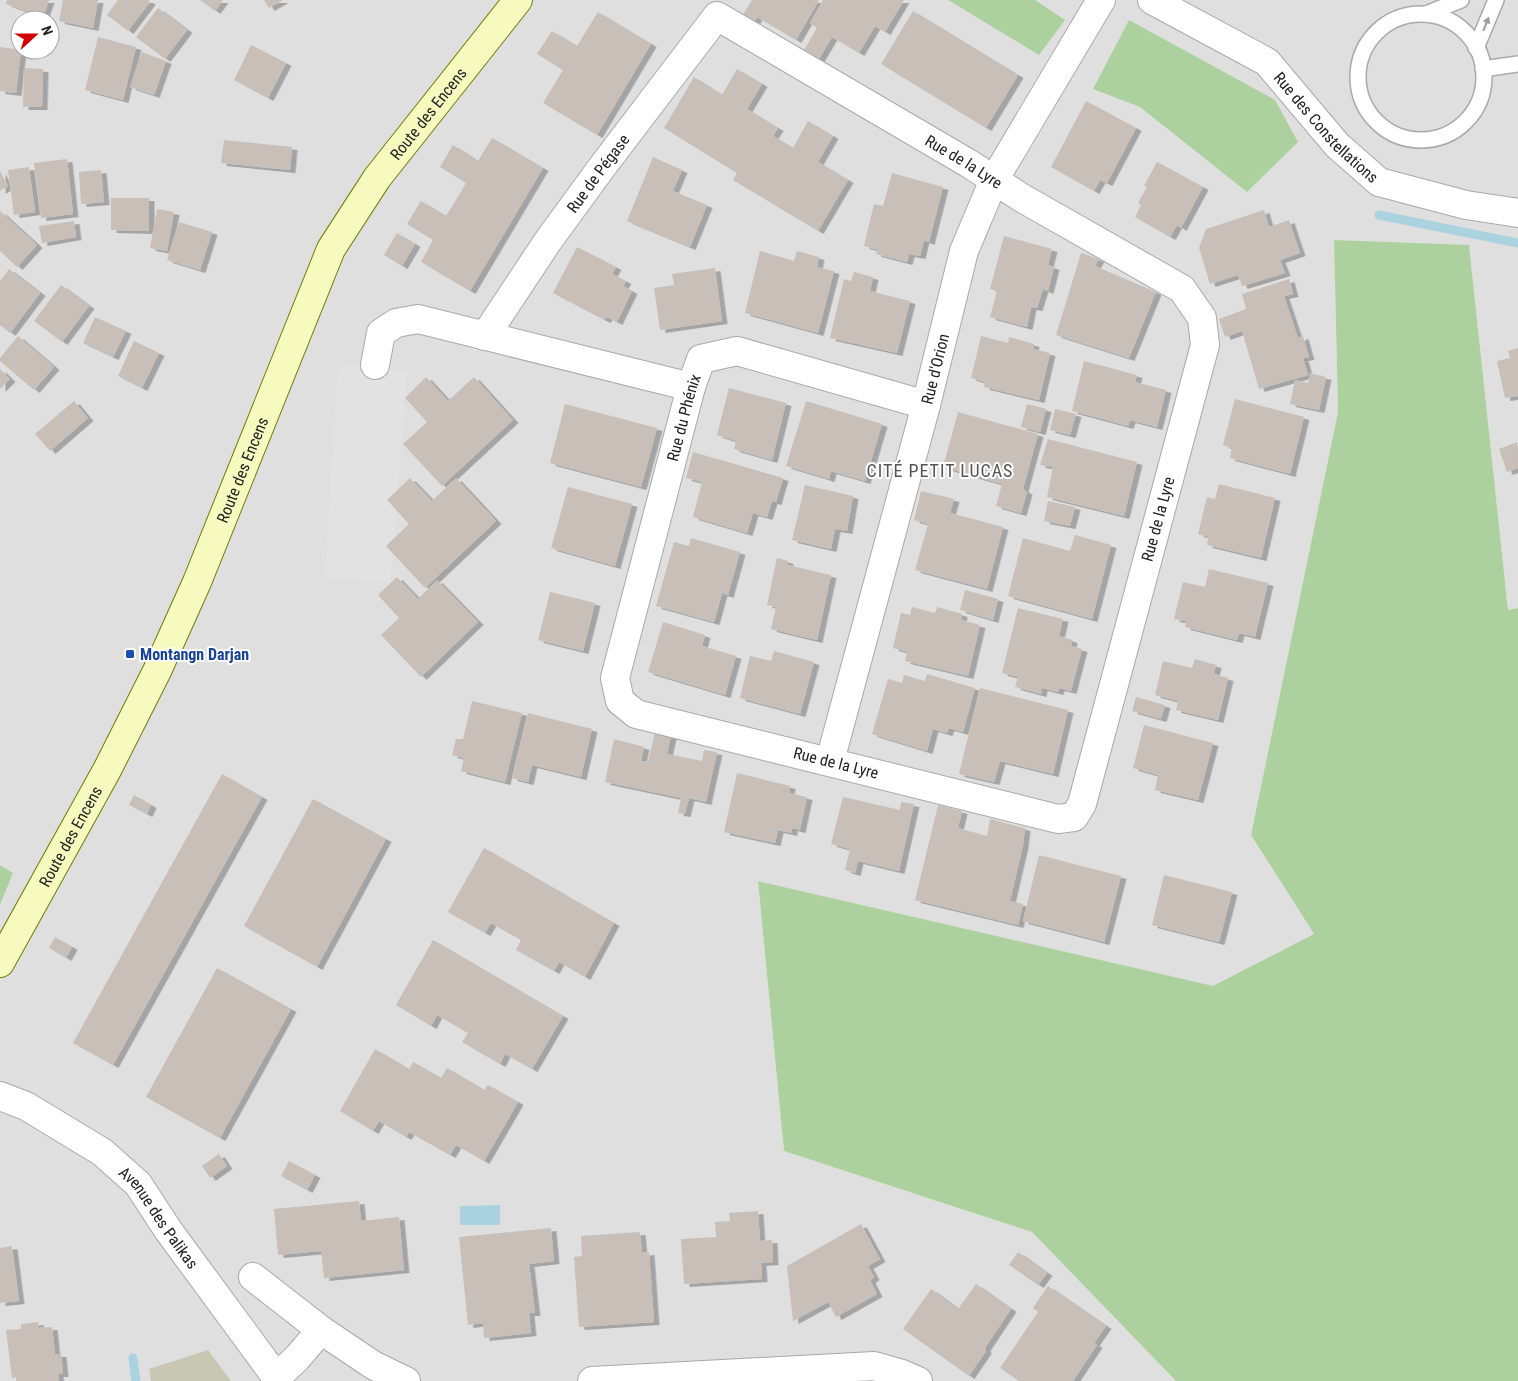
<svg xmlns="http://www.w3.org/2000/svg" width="1518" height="1381" viewBox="0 0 1518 1381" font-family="'Roboto Condensed',sans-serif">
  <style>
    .residential { fill: #e0dfdf; fill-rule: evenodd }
    .construction { fill: #c7c7b4 }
    .forest { fill: #add19e }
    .parking { fill: #e2e2e2 }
    .water { fill: #aad3df }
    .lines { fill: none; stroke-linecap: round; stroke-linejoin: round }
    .stream { stroke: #aad3df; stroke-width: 9 }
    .building { fill: #c7bfb8; filter: url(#shadow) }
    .lane-casing { stroke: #a9a9a9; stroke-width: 18 }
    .street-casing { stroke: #a9a9a9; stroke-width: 30 }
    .secondary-casing { stroke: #707d05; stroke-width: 30 }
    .lane { stroke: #fff; stroke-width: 15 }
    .street { stroke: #fff; stroke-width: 28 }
    .secondary { stroke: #f7fabf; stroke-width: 28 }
    .oneway { fill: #9c9c9c }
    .transit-dot { fill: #1a4fb4; stroke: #fff; stroke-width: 2 }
    .labels { text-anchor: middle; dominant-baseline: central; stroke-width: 4; stroke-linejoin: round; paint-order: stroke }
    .street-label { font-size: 16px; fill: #222; stroke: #fff }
    .transit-label { font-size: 16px; font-weight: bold; fill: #164399; stroke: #fff; text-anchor: start }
    .neighbourhood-label { font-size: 18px; letter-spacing: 1px; fill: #555; stroke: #fff }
  </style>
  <defs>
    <filter id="shadow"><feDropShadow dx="5.5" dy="3" stdDeviation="0" flood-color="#0004"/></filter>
  </defs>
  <rect width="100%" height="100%" fill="#f2efe9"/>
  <path class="residential" d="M0,0H1518V608L1508,610L1469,246L1334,240L1338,412L1251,835L1314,934L1213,987L758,881L784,1151L1032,1232L1176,1381H0V905L13,873L0,865ZM20,20H50V50H20Z"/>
  <path class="construction" d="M208,1350L231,1381H151L149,1369Z"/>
  <g class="forest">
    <path d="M948,0H1035L1065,20L1039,55Z"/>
    <path d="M1129,20L1275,100L1298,142L1247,192L1140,107L1093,89Z"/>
    <path d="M1334,240L1469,245L1508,610L1518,608V1381H1176L1032,1232L784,1151L758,881L1213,986L1314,934L1251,835L1338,412Z"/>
    <path d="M0,865L13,873L0,905Z"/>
  </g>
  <path class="parking" d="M338,365L407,371L390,582L325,577Z"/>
  <path class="water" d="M500,1205V1225H460V1206Z"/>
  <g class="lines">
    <g class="stream">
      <path d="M1379,215L1518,243"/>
      <path d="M133,1358L136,1381"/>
    </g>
  </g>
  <g class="building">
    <path d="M7,0H49L43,17L6,4Z"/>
    <path d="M63,0H98L93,28L59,21Z"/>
    <path d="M118,0H148L150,2L128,31L107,15Z"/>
    <path d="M200,0H223L215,11Z"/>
    <path d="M264,0H283L269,8Z"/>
    <path d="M752,0H819L796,40L757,17L755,21L743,15Z"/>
    <path d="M823,0H904L885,32L875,26L859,53L832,37L819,59L804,50L817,28L810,23Z"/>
    <path d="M158,8L187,30L165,59L136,37Z"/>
    <path d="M913,11L1018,75L986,128L881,64Z"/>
    <path d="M598,12L651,44L597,135L543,103L563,70L537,54L552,31L577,46Z"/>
    <path d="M98,37L136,47L123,100L85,90Z"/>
    <path d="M251,45L286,63L268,98L234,80Z"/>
    <path d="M0,47L21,50L16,93L0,91Z"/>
    <path d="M142,52L166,61L154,95L130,87Z"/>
    <path d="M24,68L43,69L42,107H23Z"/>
    <path d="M737,69L762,84L747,109L778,128L773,136L793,148L808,121L833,136L818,162L848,180L818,231L733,180L737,173L664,128L694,77L722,95Z"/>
    <path d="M1086,101L1136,128L1107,183L1100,180L1094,191L1051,167Z"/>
    <path d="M492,138L543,168L470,291L421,262L433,240L407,224L421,201L446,216L456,200L466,183L440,167L453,145L478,161Z"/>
    <path d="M224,140L292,147L290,170L221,163Z"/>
    <path d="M653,157L682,170L673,191L707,205L690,247L627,221Z"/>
    <path d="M67,159L73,214L41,218L34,163Z"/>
    <path d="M1157,162L1203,187L1181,228L1177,225L1170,237L1135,217L1141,205L1138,203L1147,187L1144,186Z"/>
    <path d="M29,167L35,212L14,215L8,170Z"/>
    <path d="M101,170L104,202L81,204L79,172Z"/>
    <path d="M0,171L8,186L0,191Z"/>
    <path d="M892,173L943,187L929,242L924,240L920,256L909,254L907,262L876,254L878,250L864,246L874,204L883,206Z"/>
    <path d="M111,198H149V231L111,230Z"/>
    <path d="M157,209L174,212L167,251L150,248Z"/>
    <path d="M1264,210L1269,227L1289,220L1300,253L1280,260L1285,273L1242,286L1238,275L1210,284L1199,248L1206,229Z"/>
    <path d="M0,211L37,245L17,267L0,251Z"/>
    <path d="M74,221L76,237L42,243L39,226Z"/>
    <path d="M179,222L212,232L200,270L167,260Z"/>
    <path d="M397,233L415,244L402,266L384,255Z"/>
    <path d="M1004,236L1052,249L1048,265L1054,267L1048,291L1043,289L1037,308L1031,307L1027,327L990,317L997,291L990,289Z"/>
    <path d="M577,247L616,267L612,274L626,281L623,286L632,291L617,322L607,317L605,320L553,293Z"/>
    <path d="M760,251L794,261L797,251L819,257L817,267L834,271L818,333L745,313Z"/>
    <path d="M1081,253L1099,259L1095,266L1156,292L1129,358L1056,335Z"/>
    <path d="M715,268L722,321L660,330L654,288L674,285L672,274Z"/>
    <path d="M9,269L40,293L10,333L0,325V281Z"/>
    <path d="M854,272L873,277L870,291L910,301L897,353L830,338L844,279L851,281Z"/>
    <path d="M1289,279L1293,294L1284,296L1298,338L1303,336L1309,357L1303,358L1308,375L1259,389L1242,331L1225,337L1219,319L1246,309L1242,294Z"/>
    <path d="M61,285L89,306L62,342L34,321Z"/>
    <path d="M95,317L126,331L113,357L83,343Z"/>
    <path d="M18,336L54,367L34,390L0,361V358Z"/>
    <path d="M981,336L1008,343L1009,337L1034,344L1033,349L1050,353L1039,400L984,387L985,382L971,378Z"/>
    <path d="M134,341L159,353L142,388L118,376Z"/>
    <path d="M1518,348V396L1505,398L1497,361L1510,358L1508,351Z"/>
    <path d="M1084,361L1137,375L1135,382L1166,390L1157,427L1130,420L1128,426L1072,411Z"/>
    <path d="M0,369L10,379L0,389Z"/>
    <path d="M1310,373L1326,377L1319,410L1290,404L1295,380L1308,383Z"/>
    <path d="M426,377L448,401L474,377L513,420L442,486L403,444L427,422L405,398Z"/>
    <path d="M729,388L786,403L772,460L734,449L736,441L717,435Z"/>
    <path d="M1235,399L1304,417L1290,474L1230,458L1232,448L1223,445Z"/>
    <path d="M74,401L88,418L50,451L35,434Z"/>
    <path d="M806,401L882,424L865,481L831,471L829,479L786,466Z"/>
    <path d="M565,404L657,428L641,487L550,463Z"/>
    <path d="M1027,404L1046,409L1040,432L1021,427Z"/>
    <path d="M1055,409L1076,414L1070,435L1050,430Z"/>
    <path d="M958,412L1038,434L1023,489L1027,492L1021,513L996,506L1002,484L943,467Z"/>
    <path d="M1048,439L1137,462L1124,516L1047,497L1053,467L1040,465Z"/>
    <path d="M1517,442L1518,468L1507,472L1499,449Z"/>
    <path d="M693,452L783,478L776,502L772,501L767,517L753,513L747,533L693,517L702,482L686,478Z"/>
    <path d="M410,478L432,501L456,478L496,521L425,588L386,546L409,524L387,500Z"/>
    <path d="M1219,484L1275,498L1261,558L1207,545L1208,537L1198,534L1207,497L1215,499Z"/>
    <path d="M805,485L853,496L847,531L835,529L831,549L792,540Z"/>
    <path d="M568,487L632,504L615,566L551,548Z"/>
    <path d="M921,491L954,499L950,513L1003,527L987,589L915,570L928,524L914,520Z"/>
    <path d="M1048,501L1075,507L1070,526L1044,521Z"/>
    <path d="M1075,535L1111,545L1092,619L1008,596L1023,538L1070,551Z"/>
    <path d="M691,538L740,552L728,595L722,593L714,622L656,606L674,542L689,546Z"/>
    <path d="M777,558L788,561L787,565L831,575L817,640L771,629L776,607L767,605Z"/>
    <path d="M1209,569L1268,583L1255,637L1239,633L1237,640L1185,627L1186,621L1174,619L1183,582L1205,587Z"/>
    <path d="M397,577L418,599L437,580L478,622L421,677L381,635L399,618L378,595Z"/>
    <path d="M965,590L998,599L993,620L960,610Z"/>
    <path d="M550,592L595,603L583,651L538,640Z"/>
    <path d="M912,607L935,613L937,607L962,614L961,620L980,625L968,676L905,661L907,652L893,648L901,613L910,615Z"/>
    <path d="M1018,608L1063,619L1059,636L1072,640L1071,646L1082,649L1071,691L1059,688L1058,692L1042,688L1041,694L1015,687L1018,677L1002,673Z"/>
    <path d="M663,622L705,635L702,646L736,656L725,695L648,672Z"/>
    <path d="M774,651L814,662L800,714L740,698L750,656L771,661Z"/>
    <path d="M1195,659L1216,665L1214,674L1228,678L1218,720L1176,710L1178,701L1155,695L1163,661L1192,668Z"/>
    <path d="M927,674L975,688L963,732L949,728L947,733L933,729L927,751L872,734L888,679L902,683L904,675L925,681Z"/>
    <path d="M980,688L1068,710L1053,774L1000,761L994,782L959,774Z"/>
    <path d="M1136,697L1165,705L1161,719L1132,711Z"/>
    <path d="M472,701L522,713L505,782L461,771L464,758L452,755L456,739H463Z"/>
    <path d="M528,713L592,729L581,777L532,765L528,782L512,778Z"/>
    <path d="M1144,725L1213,743L1198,800L1155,790L1158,775L1133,768Z"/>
    <path d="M655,733L671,736L667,754L702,761L704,750L717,752L706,802L689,798L685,814L678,813L681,798L605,782L614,739L644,747L641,761L648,762Z"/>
    <path d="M737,773L790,786L789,793L807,797L800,830L792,828V833L778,830L775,843L724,832Z"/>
    <path d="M222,774L262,797L113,1065L73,1043Z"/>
    <path d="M134,795L151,805L147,814L129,805Z"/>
    <path d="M843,797L900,810L901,802L914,804L899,871L858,861L855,873L845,870L850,849L831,844Z"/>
    <path d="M313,799L386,839L317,967L244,926Z"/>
    <path d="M938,805L962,811L958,828L987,836L990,819L1025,828L1023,845L1010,901L1023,904L1018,925L915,900Z"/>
    <path d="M484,848L614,923L585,977L559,962L554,971L516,950L521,940L491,923L485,933L448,912Z"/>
    <path d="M1039,855L1121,876L1104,942L1023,921Z"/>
    <path d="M1164,875L1232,892L1219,942L1152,925Z"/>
    <path d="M55,937L72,947L66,958L49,948Z"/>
    <path d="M433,940L563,1016L532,1069L505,1054L500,1064L462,1042L468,1033L437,1015L431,1026L396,1005Z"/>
    <path d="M217,968L291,1009L220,1138L146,1097Z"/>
    <path d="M375,1049L409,1069L413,1062L441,1078L447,1068L484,1090L488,1085L518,1102L484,1161L456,1145L450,1155L409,1132L406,1137L379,1121L373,1131L340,1111Z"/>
    <path d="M219,1154L227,1166L210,1178L202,1166Z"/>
    <path d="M289,1161L315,1175L307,1190L281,1176Z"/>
    <path d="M359,1201L361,1221L399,1217L404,1270L324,1278L321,1251L278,1255L274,1209Z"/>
    <path d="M758,1211L760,1241L772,1240L773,1262L761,1263L762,1279L684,1284L681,1239L716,1237L715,1222L730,1221L729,1213Z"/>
    <path d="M861,1224L880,1259L868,1266L874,1277L870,1280L877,1294L836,1317L828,1302L793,1321L787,1266Z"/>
    <path d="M551,1228L554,1261L529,1264L535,1313H529L531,1333L484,1338L483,1323L468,1325L459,1237Z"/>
    <path d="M640,1232L642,1253L649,1252L654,1322L579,1327L574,1257L582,1256L581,1236Z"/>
    <path d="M12,1246L19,1301L0,1303V1248Z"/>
    <path d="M1018,1252L1047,1273L1038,1285L1009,1265Z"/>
    <path d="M976,1284L1011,1309L985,1348L986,1351L969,1376L903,1329L931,1289L958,1309Z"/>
    <path d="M1048,1286L1106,1326L1094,1343L1097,1345L1073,1381H1019L1000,1368L1038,1312L1033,1308Z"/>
    <path d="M38,1322L39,1328L52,1327L55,1354H61L63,1374H58L59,1381H16V1377L12,1378L6,1330L21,1329V1324Z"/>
  </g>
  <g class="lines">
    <g class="lane-casing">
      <g id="lane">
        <path d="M1426,14L1461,0"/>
        <circle cx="1421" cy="77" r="63"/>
        <path d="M1476,48L1496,0"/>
        <path d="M1483,69L1518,64"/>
      </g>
    </g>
    <g class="street-casing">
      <g id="street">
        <path id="s1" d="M1152,0L1267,62L1337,145L1379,182L1466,205L1518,213"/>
        <path id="s2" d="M485,336L548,241L602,167L717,16L968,163L1022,198L1182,289L1202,318L1205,345L1082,804L1074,817L1058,819L636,714L620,701L615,678L691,387L701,359L737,351L926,405"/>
        <path d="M375,365L381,333L396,323L418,319L691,387"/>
        <path id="s3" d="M830,761L926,405L964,251L994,180L1101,0"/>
        <path id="s4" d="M0,1096L26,1106L102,1152L138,1184L168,1230L279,1381"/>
        <path d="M253,1277L321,1330L373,1365L406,1381"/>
        <path d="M276,1378L297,1358L321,1330"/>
        <path d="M592,1381L874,1366L902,1374L918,1381"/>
      </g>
    </g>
    <g class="secondary-casing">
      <g id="secondary">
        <path id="s5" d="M0,963L107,770L157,671L197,582L331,249L377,178L518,0"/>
      </g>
    </g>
    <use href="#lane" class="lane"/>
    <use href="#street" class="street"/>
    <use href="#secondary" class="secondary"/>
  </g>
  <defs><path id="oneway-solid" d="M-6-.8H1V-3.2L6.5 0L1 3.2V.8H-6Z" transform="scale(1.25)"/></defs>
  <use class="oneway" href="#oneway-solid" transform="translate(1486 24) rotate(-68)"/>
  <rect class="transit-dot" x="125" y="649" width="10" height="10" rx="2.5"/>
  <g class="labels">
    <g class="street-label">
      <text stroke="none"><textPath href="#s5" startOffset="955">Route des Encens</textPath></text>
      <text stroke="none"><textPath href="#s1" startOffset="219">Rue des Constellations</textPath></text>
      <text stroke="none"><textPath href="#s2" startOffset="682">Rue de la Lyre</textPath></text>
      <text stroke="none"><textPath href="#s2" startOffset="198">Rue de Pégase</textPath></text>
      <text stroke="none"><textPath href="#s3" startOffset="406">Rue d'Orion</textPath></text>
      <text stroke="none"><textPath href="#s2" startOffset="2252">Rue du Phénix</textPath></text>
      <text stroke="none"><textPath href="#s5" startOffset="550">Route des Encens</textPath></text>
      <text transform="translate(1158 519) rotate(-75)">Rue de la Lyre</text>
      <text transform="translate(836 763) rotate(14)">Rue de la Lyre</text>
      <text stroke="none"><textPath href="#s5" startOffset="145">Route des Encens</textPath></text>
      <text stroke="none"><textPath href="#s4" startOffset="204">Avenue des Palikas</textPath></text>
    </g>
    <g class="transit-label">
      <text x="140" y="654">Montangn Darjan</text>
    </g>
    <g class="neighbourhood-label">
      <text x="940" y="470">CITÉ PETIT LUCAS</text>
    </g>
  </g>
  <g transform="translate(35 35) rotate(69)"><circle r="24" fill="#ffffff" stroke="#a7a7a7"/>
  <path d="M0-4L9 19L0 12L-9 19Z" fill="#d40000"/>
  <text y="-8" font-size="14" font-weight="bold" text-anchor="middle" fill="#222222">N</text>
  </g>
</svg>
